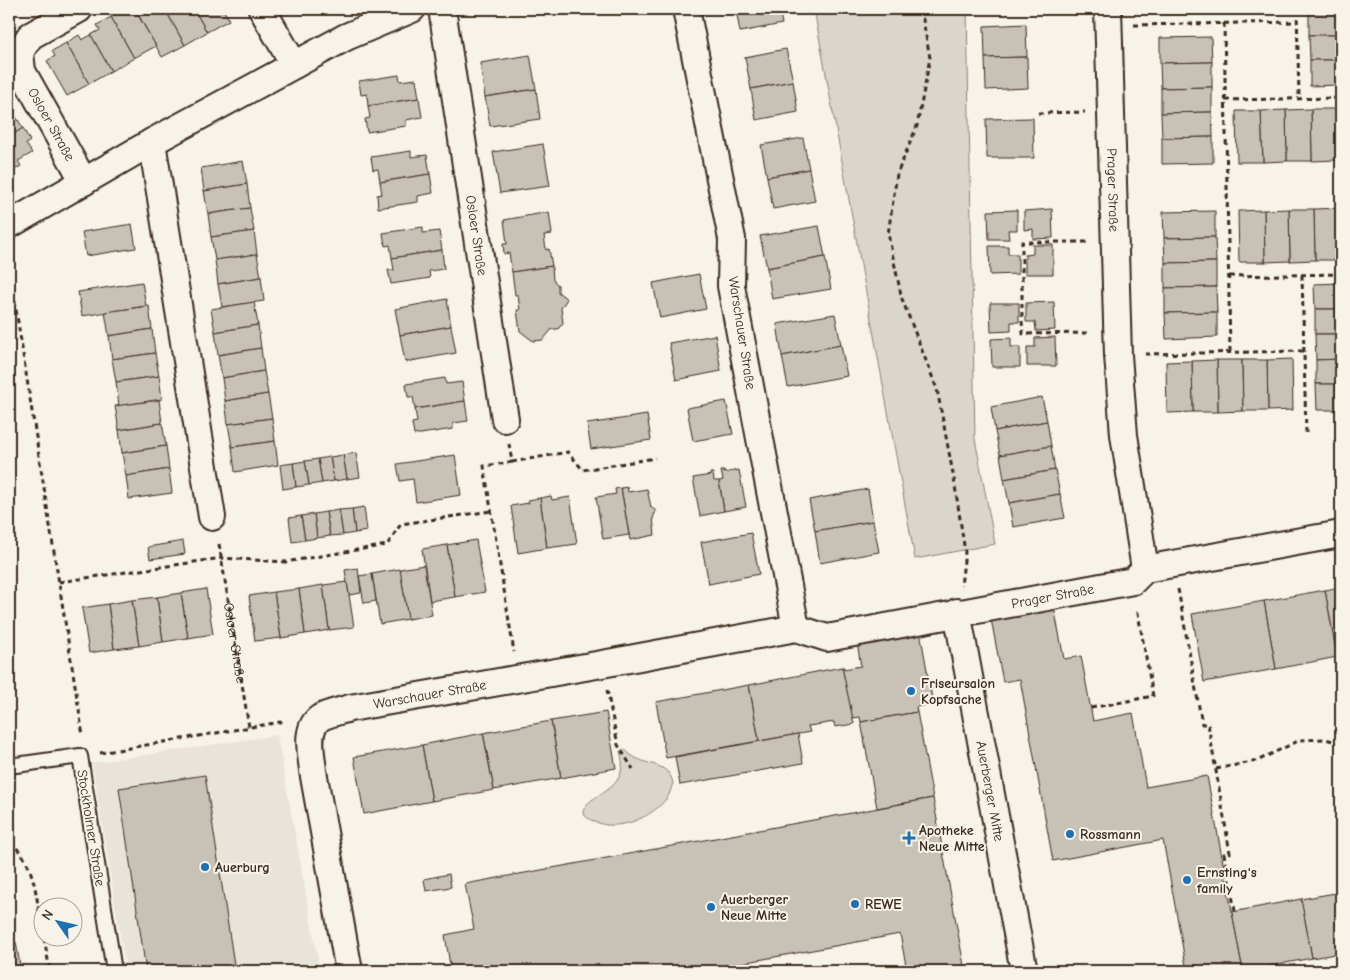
<svg xmlns="http://www.w3.org/2000/svg" width="1350" height="980" viewBox="0 0 1350 980" font-family="'Comic Neue',sans-serif">
  <style>
    .built { fill: #e9e4d9 }
    .green { fill: #dbd6cb; stroke: #8b8074 }
    .building { fill: #c8c1b6; stroke: #3b2a1e }
    .lines { fill: none; stroke-linecap: round; stroke-linejoin: round }
    .lane-casing { stroke: #3b2a1e; stroke-width: 18 }
    .street-casing { stroke: #3b2a1e; stroke-width: 30 }
    .path { stroke: #3b2a1e; stroke-width: 3; stroke-dasharray: 5 4; stroke-linecap: butt }
    .lane { stroke: #f7f3e8; stroke-width: 14 }
    .street { stroke: #f7f3e8; stroke-width: 26 }
    .poi-dot { fill: #1f6fb2; stroke: #f7f3e8; stroke-width: 2 }
    .labels { text-anchor: middle; dominant-baseline: central; stroke-width: 4; stroke-linejoin: round; paint-order: stroke }
    .street-label { font-size: 14px; fill: #3b2a1e; stroke: #f7f3e8 }
    .poi-label { font-size: 14px; font-weight: bold; fill: #3b2a1e; stroke: #f7f3e8; text-anchor: start }
  </style>
  <rect width="100%" height="100%" fill="#f7f3e8"/>
  <filter id="ink" filterUnits="userSpaceOnUse"><feTurbulence type="fractalNoise" baseFrequency=".02" numOctaves="2"/><feDisplacementMap in="SourceGraphic" scale="10" xChannelSelector="R" yChannelSelector="G"/><feConvolveMatrix kernelMatrix="1 2 1 2 8 2 1 2 1" color-interpolation-filters="sRGB"/></filter>
  <g filter="url(#ink)">
    <path class="built" d="M277,735L320,971H126L92,763Z"/>
    <g class="green">
      <path d="M814,9H967L975,439L995,544L915,559Z"/>
      <path d="M624,749C629,753 632,757 638,759C652,766 669,764 673,783C671,788 670,794 667,798C649,821 607,837 583,814C583,795 619,795 622,767C623,762 621,755 620,751Z"/>
    </g>
    <g class="building">
      <path d="M152,9L154,14L165,9L185,45L162,57L139,16Z"/>
      <path d="M165,9H194L207,32L185,45Z"/>
      <path d="M194,9H223L229,20L207,32Z"/>
      <path d="M736,9H779L782,24L740,32Z"/>
      <rect x="1159" y="9" width="26" height="5"/>
      <path d="M1185,9H1210L1211,13L1185,14Z"/>
      <path d="M1210,9H1235V13H1211Z"/>
      <path d="M1235,9H1260V12L1235,13Z"/>
      <path d="M1260,9H1286V11L1260,12Z"/>
      <path d="M124,10L127,15L135,10L156,46L134,58L111,17Z"/>
      <rect x="1309" y="10" width="32" height="25"/>
      <path d="M111,17L134,58L111,71L91,35L100,30L97,25Z"/>
      <path d="M1026,24L1027,57L985,58L984,26Z"/>
      <path d="M79,35L82,40L91,35L111,71L89,84L66,43Z"/>
      <path d="M1309,35H1341V60H1310Z"/>
      <path d="M1211,37L1212,62L1160,63V38Z"/>
      <path d="M66,43L89,84L67,96L47,61L55,56L52,51Z"/>
      <path d="M786,49L793,81L751,89L745,57Z"/>
      <path d="M530,55L536,89L485,97L480,63Z"/>
      <path d="M1027,57L1028,88L986,90L985,58Z"/>
      <path d="M1310,60H1341V85L1310,86Z"/>
      <path d="M1212,62V87L1161,88L1160,63Z"/>
      <path d="M399,75L400,81L416,79L419,98L368,106L367,94L361,95L359,81Z"/>
      <path d="M793,81L798,112L756,120L751,89Z"/>
      <path d="M1212,87V112L1161,113V88Z"/>
      <path d="M536,89L540,119L490,126L485,97Z"/>
      <path d="M419,98L422,117L406,120V126L367,132L365,119L370,118L368,106Z"/>
      <path d="M1311,109H1336L1337,160L1312,161Z"/>
      <path d="M1311,109L1312,161H1287L1286,110Z"/>
      <path d="M1336,109H1341V160H1337Z"/>
      <path d="M1286,110L1287,161L1263,162L1261,111Z"/>
      <path d="M1236,111H1261L1263,162H1237Z"/>
      <path d="M1212,112L1213,137L1162,138L1161,113Z"/>
      <path d="M9,115L10,118L15,115L23,128L9,137Z"/>
      <path d="M1033,118L1034,158H987L986,119Z"/>
      <path d="M23,128L30,141L26,144L32,153L18,161L21,166L9,173V137Z"/>
      <path d="M1213,137V163L1162,164V138Z"/>
      <path d="M803,138L809,169L767,177L761,145Z"/>
      <path d="M543,144L550,186L500,193L493,152Z"/>
      <path d="M411,151V157L427,155L430,174L380,182L378,169L373,170L371,157Z"/>
      <path d="M243,161L247,184L204,191L201,168Z"/>
      <path d="M809,169L815,201L773,209L767,177Z"/>
      <path d="M430,174L433,193L418,196V202L378,208L377,195L382,194L380,182Z"/>
      <path d="M247,184L250,208L208,214L204,191Z"/>
      <path d="M250,208L254,231L211,237L208,214Z"/>
      <path d="M1339,208H1341V260H1340Z"/>
      <path d="M1339,208L1340,260H1315L1314,209Z"/>
      <path d="M1052,209L1053,238L1033,239V229L1024,230V211Z"/>
      <path d="M1289,209H1314L1315,260L1290,261Z"/>
      <path d="M1289,209L1290,261L1265,262L1264,210Z"/>
      <path d="M1017,210V230H1008L1009,239H989L988,211Z"/>
      <path d="M1264,210L1265,262H1239L1238,211Z"/>
      <path d="M1215,211V237L1164,238L1163,212Z"/>
      <path d="M549,212L552,234L544,235L546,250L549,249L552,266L512,272L509,253L504,254L503,244H507L504,220Z"/>
      <path d="M132,224L136,248L86,256L82,232Z"/>
      <path d="M819,226L825,257L767,268L760,236Z"/>
      <path d="M423,227V233L439,231L442,250L392,258L390,245L385,246L383,233Z"/>
      <path d="M254,231L257,254L215,260L211,237Z"/>
      <path d="M1215,237L1216,262L1165,263L1164,238Z"/>
      <path d="M1033,245H1053V274H1025V255L1033,254Z"/>
      <path d="M989,246H1008V254H1018V274L990,275Z"/>
      <path d="M442,250L444,269L429,271L430,278L391,284L388,270H394L392,258Z"/>
      <path d="M257,254L261,277L218,284L215,260Z"/>
      <path d="M825,257L831,289L772,299L767,268Z"/>
      <path d="M1216,262V287L1165,288V263Z"/>
      <path d="M552,266L553,280L558,285V292L567,299L561,308L563,323L558,329H552L543,340L533,341L520,331L517,310H520L518,295H515L512,272Z"/>
      <path d="M699,274L706,309L660,318L653,283Z"/>
      <path d="M261,277L264,301L222,307L218,284Z"/>
      <path d="M142,282L146,306L82,316L78,292Z"/>
      <path d="M1341,283V309H1315L1314,284Z"/>
      <path d="M1216,287L1217,312L1165,313V288Z"/>
      <path d="M447,299L451,326L400,335L395,309Z"/>
      <path d="M254,302L258,325L215,332L211,309Z"/>
      <path d="M1054,302L1055,330L1036,331L1035,322H1026V303Z"/>
      <path d="M990,303H1019V322H1011V331L991,332Z"/>
      <path d="M149,306L152,329L109,336L105,312Z"/>
      <rect x="1315" y="309" width="26" height="25"/>
      <path d="M1217,312V337L1166,339L1165,313Z"/>
      <path d="M835,314L841,345L782,356L777,324Z"/>
      <path d="M258,325L261,348L218,355L215,332Z"/>
      <path d="M451,326L456,353L405,362L400,335Z"/>
      <path d="M152,329L155,353L112,359L109,336Z"/>
      <path d="M1315,334H1341V359L1316,360Z"/>
      <path d="M715,335L721,371L676,380L669,343Z"/>
      <path d="M1055,337L1056,366H1027V347H1035V338Z"/>
      <path d="M1011,338V347H1020V367H992L991,339Z"/>
      <path d="M841,345L847,376L788,387L782,356Z"/>
      <path d="M261,348L264,371L222,378L218,355Z"/>
      <path d="M155,353L159,376L116,382L112,359Z"/>
      <path d="M1292,359L1293,410L1268,411L1267,360Z"/>
      <path d="M1341,359V384H1316V360Z"/>
      <path d="M1217,360H1242L1243,411L1218,412Z"/>
      <path d="M1217,360L1218,412H1193L1192,361Z"/>
      <path d="M1242,360H1267L1268,411H1243Z"/>
      <path d="M1192,361L1193,412L1167,413L1166,362Z"/>
      <path d="M264,371L268,394L225,401L222,378Z"/>
      <path d="M159,376L162,399L119,406L116,382Z"/>
      <path d="M445,378L446,384L462,382L465,401L415,409L413,397H408L406,384Z"/>
      <path d="M1316,384H1341V410H1317Z"/>
      <path d="M268,394L272,418L228,424L225,401Z"/>
      <path d="M1042,397L1047,421L995,431L991,407Z"/>
      <path d="M159,400L162,423L119,430L115,406Z"/>
      <path d="M465,401L468,421L453,423V429L414,435L412,423L417,422L415,409Z"/>
      <path d="M726,401L733,434L693,441L687,408Z"/>
      <path d="M647,415L651,440L591,449L587,424Z"/>
      <path d="M272,418L275,441L232,447L228,424Z"/>
      <path d="M1047,421L1051,446L1000,455L995,431Z"/>
      <path d="M162,423L166,446L122,453L119,430Z"/>
      <path d="M275,441L278,465L235,472L232,447Z"/>
      <path d="M166,446L169,469L126,476L122,453Z"/>
      <path d="M1051,446L1055,470L1004,479L1000,455Z"/>
      <path d="M356,453L360,477L347,479L343,455Z"/>
      <path d="M343,455L347,479L334,481L330,457Z"/>
      <path d="M455,455L461,495L416,502L413,479L400,481L397,464Z"/>
      <path d="M330,457L334,481L322,483L318,459Z"/>
      <path d="M318,459L322,483L309,485L305,461Z"/>
      <path d="M305,461L309,485L296,487L293,463Z"/>
      <path d="M293,463L296,487L283,489L280,465Z"/>
      <path d="M169,469L172,493L129,499L126,476Z"/>
      <path d="M739,470L746,507L724,511L719,481L723,480L721,471H724V473Z"/>
      <path d="M1055,470L1060,494L1009,503L1004,479Z"/>
      <path d="M710,473H713L714,481H719L724,511L700,516L693,478L711,475Z"/>
      <path d="M627,487L628,492L647,489L651,507L656,511L653,518L655,535L630,540L621,488Z"/>
      <path d="M621,488L629,535L603,539L596,497L616,494L615,489Z"/>
      <path d="M868,489L873,521L815,531L809,500Z"/>
      <path d="M1060,494L1065,518L1013,527L1009,503Z"/>
      <path d="M551,496L552,500L570,497L577,544L547,548L540,498Z"/>
      <path d="M540,498L547,548L518,553L511,506L529,503L528,500Z"/>
      <path d="M364,507L367,531L355,533L352,509Z"/>
      <path d="M352,509L355,533L343,535L339,510Z"/>
      <path d="M339,510L343,535L330,536L326,512Z"/>
      <path d="M326,512L330,536L317,538L314,514Z"/>
      <path d="M314,514L317,538L305,540L301,516Z"/>
      <path d="M301,516L305,540L292,542L289,518Z"/>
      <path d="M873,521L879,552L820,563L815,531Z"/>
      <path d="M751,533L759,574L709,584L701,542Z"/>
      <path d="M476,540L485,592L455,597L447,545Z"/>
      <path d="M183,541L185,554L150,559L148,547Z"/>
      <path d="M447,545L455,597L430,601L422,549Z"/>
      <path d="M424,565L432,615L408,619L400,569Z"/>
      <path d="M358,568L361,593L349,595L345,570Z"/>
      <path d="M400,569L408,619L380,624L372,574Z"/>
      <path d="M372,574L376,601L364,603L359,576Z"/>
      <path d="M347,582L354,627L329,630L323,585Z"/>
      <path d="M323,585L329,630L305,634L299,589Z"/>
      <path d="M1341,587V657H1337L1325,590Z"/>
      <path d="M206,589L213,634L188,638L181,593Z"/>
      <path d="M299,589L305,634L281,638L274,592Z"/>
      <path d="M1325,590L1337,657L1276,669L1264,601Z"/>
      <path d="M274,592L281,638L255,641L249,596Z"/>
      <path d="M181,593L188,638L163,642L157,597Z"/>
      <path d="M157,597L163,642L139,646L132,600Z"/>
      <path d="M132,600L139,646L114,649L108,604Z"/>
      <path d="M1264,601L1276,669L1204,682L1192,614Z"/>
      <path d="M108,604L114,649L89,653L82,608Z"/>
      <path d="M1054,607L1064,659L1081,656L1093,721L1133,713L1146,787L1207,776L1243,971H1187L1163,840L1053,861L1020,679L1003,682L991,619Z"/>
      <path d="M920,631L933,704L916,707L917,712L861,722L860,717L852,718L842,667H844V669L861,666L857,643Z"/>
      <path d="M842,667L854,724L835,727L834,722L822,724L808,726L810,732L759,741L749,685Z"/>
      <path d="M749,685L759,741L666,758L656,702Z"/>
      <path d="M606,712L616,768L561,778L551,721Z"/>
      <path d="M917,712L933,798L877,808L861,722Z"/>
      <path d="M551,721L561,778L494,790L483,733Z"/>
      <path d="M483,733L494,790L432,801L422,745Z"/>
      <path d="M798,734L803,763L680,785L675,757Z"/>
      <path d="M422,745L432,801L364,814L354,757Z"/>
      <path d="M205,775L235,971H146L119,788Z"/>
      <path d="M933,798L965,971H907L900,934L731,965L732,971H451L445,935L474,929L465,884Z"/>
      <path d="M449,874L451,887L426,891L424,879Z"/>
      <path d="M1341,892V953L1312,958L1301,899Z"/>
      <path d="M1301,899L1312,958L1243,971L1232,912Z"/>
      <path d="M16,942L21,971H9V943Z"/>
    </g>
    <g class="lines">
      <g class="lane-casing">
        <path id="lane" d="M9,766L80,756L114,971"/>
      </g>
      <g class="street-casing">
        <g id="street">
          <path id="s2" d="M79,9L30,36L20,52L22,71L84,182"/>
          <path d="M262,9L294,65"/>
          <path id="s3" d="M442,9L505,419"/>
          <path id="s4" d="M1108,9L1118,355L1124,435L1145,569L1341,534"/>
          <path d="M152,142L212,517"/>
          <path d="M9,225L152,142L346,37L412,9"/>
          <path id="s5" d="M957,612L1024,971"/>
          <path id="s6" d="M796,628L827,638L1133,581L1145,569"/>
          <path id="s7" d="M349,971L313,771C312,756 304,729 320,718C328,713 341,711 350,708L602,664L796,628L731,286L732,239L686,9"/>
        </g>
      </g>
      <g class="path">
        <path d="M921,9L930,58L917,126L897,174L888,234L902,299L937,389L954,479L965,552L961,586"/>
        <path d="M1297,9L1299,98"/>
        <path d="M1224,23L1230,352"/>
        <path d="M1134,25L1297,22"/>
        <path d="M1225,100L1341,98"/>
        <path d="M1038,113L1085,112"/>
        <path d="M1087,242H1022V321L1023,334L1089,333"/>
        <path d="M9,265L83,736"/>
        <path d="M1302,275L1306,433"/>
        <path d="M1229,276L1341,274"/>
        <path d="M1145,354L1304,351"/>
        <path d="M509,444L512,462L484,466L514,652"/>
        <path d="M512,462L568,452L583,470L655,458"/>
        <path id="s1" d="M219,544L249,727"/>
        <path d="M59,582L222,558L285,562L387,545L401,524L491,511"/>
        <path d="M1178,589L1202,724H1208L1230,853L1224,854L1235,911"/>
        <path d="M607,690L618,745L633,769"/>
        <path d="M1091,708L1153,696L1137,608"/>
        <path d="M100,753L286,721"/>
        <path d="M1216,769L1257,761L1300,740L1325,739L1341,743"/>
        <path d="M9,843C36,857 37,905 42,932"/>
        <path d="M44,938L50,971"/>
      </g>
      <use href="#lane" class="lane"/>
      <use href="#street" class="street"/>
    </g>
  </g>
  <g class="poi-dot">
    <circle cx="911" cy="691" r="5"/>
    <circle cx="1070" cy="834" r="5"/>
    <path d="M906.5 830.5h5v5h5v5h-5v5h-5v-5h-5v-5h5z"/>
    <circle cx="205" cy="867" r="5"/>
    <circle cx="1187" cy="880" r="5"/>
    <circle cx="855" cy="904" r="5"/>
    <circle cx="711" cy="907" r="5"/>
  </g>
  <g class="labels">
    <g class="street-label">
      <text stroke="none"><textPath href="#s2" startOffset="155">Osloer Straße</textPath></text>
      <text stroke="none"><textPath href="#s4" startOffset="181">Prager Straße</textPath></text>
      <text stroke="none"><textPath href="#s3" startOffset="229">Osloer Straße</textPath></text>
      <text transform="translate(742 333) rotate(81)">Warschauer Straße</text>
      <text stroke="none"><textPath href="#s6" startOffset="262">Prager Straße</textPath></text>
      <text stroke="none"><textPath href="#s1" startOffset="100">Osloer Straße</textPath></text>
      <text stroke="none"><textPath href="#s7" startOffset="372">Warschauer Straße</textPath></text>
      <text stroke="none"><textPath href="#s5" startOffset="182">Auerberger Mitte</textPath></text>
      <text transform="translate(91 828) rotate(81)">Stockholmer Straße</text>
    </g>
    <g class="poi-label">
      <text x="921" y="683">Friseursalon<tspan x="921" dy="16">Kopfsache</tspan></text>
      <text x="919" y="830">Apotheke<tspan x="919" dy="16">Neue Mitte</tspan></text>
      <text x="1080" y="834">Rossmann</text>
      <text x="215" y="867">Auerburg</text>
      <text x="1197" y="872">Ernsting's<tspan x="1197" dy="16">family</tspan></text>
      <text x="721" y="899">Auerberger<tspan x="721" dy="16">Neue Mitte</tspan></text>
      <text x="865" y="904">REWE</text>
    </g>
  </g>
  <rect width="1350" height="980" fill="none" stroke="#f7f3e8" stroke-width="30"/>
  <rect x="15" y="15" width="1320" height="950" fill="none" stroke="#3b2a1e" stroke-width="2" filter="url(#ink)"/>
  <g transform="translate(58 922) rotate(304)"><circle r="24" fill="#f7f3e8" stroke="#aca397"/>
  <path d="M0-4L9 19L0 12L-9 19Z" fill="#1f6fb2"/>
  <text y="-8" font-size="14" font-weight="bold" text-anchor="middle" fill="#3b2a1e">N</text>
  </g>
</svg>
